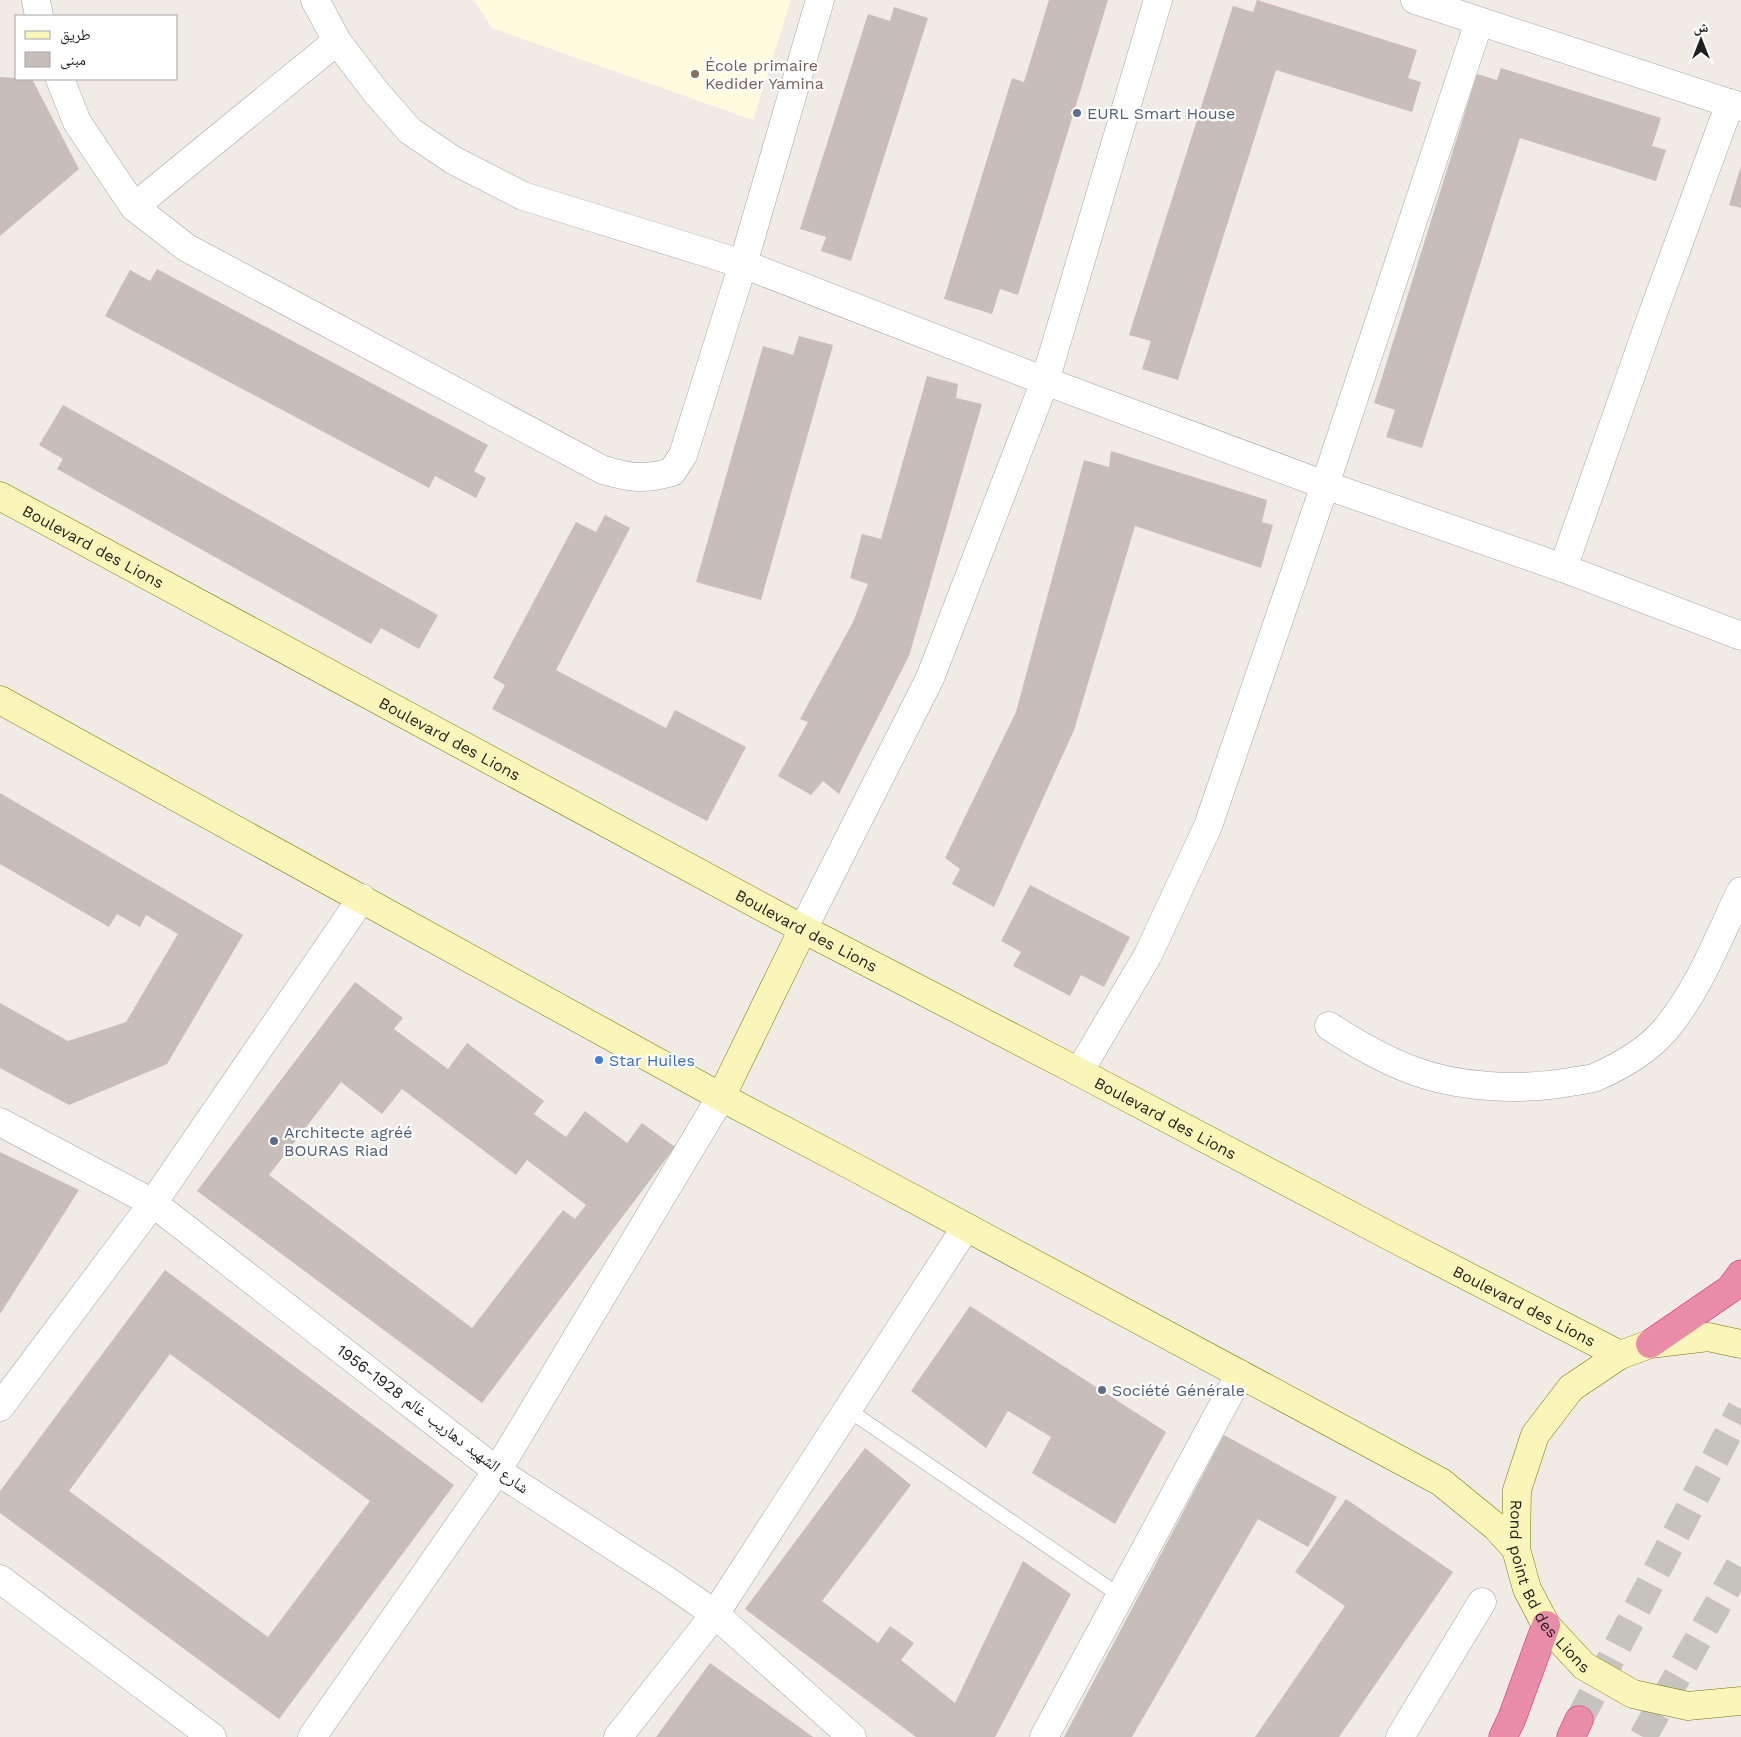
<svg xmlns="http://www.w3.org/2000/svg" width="1741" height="1737" viewBox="0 0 1741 1737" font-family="'Work Sans','Noto Naskh Arabic',sans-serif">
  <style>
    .education { fill: #fffbdf }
    .building { fill: #c8bdb8; fill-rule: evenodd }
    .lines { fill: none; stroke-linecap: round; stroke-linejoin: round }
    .highway-tunnel { stroke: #c6c2bd; stroke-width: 28; stroke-dasharray: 28 14; stroke-linecap: butt }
    .lane-casing { stroke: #a3a3a3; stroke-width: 15 }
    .street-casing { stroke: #a3a3a3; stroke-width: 29 }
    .secondary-casing { stroke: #787704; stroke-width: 29 }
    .highway-casing { stroke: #dd2379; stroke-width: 29 }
    .lane { stroke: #fff; stroke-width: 14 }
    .street { stroke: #fff; stroke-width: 28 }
    .secondary { stroke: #faf6b9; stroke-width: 28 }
    .highway { stroke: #e88ca8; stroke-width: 28 }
    .education-dot { fill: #8d6e63; stroke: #fff; stroke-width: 2 }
    .service-dot { fill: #5c6f8a; stroke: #fff; stroke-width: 2 }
    .shop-dot { fill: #3f7fe0; stroke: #fff; stroke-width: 2 }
    .labels { text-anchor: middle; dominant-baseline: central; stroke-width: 4.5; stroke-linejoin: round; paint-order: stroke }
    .education-label { font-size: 16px; fill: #785e54; stroke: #fff; text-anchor: start }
    .service-label { font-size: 16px; fill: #4e5e75; stroke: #fff; text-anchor: start }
    .street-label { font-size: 16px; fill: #1f1f1f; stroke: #fff }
    .shop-label { font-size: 16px; fill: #366cbe; stroke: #fff; text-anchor: start }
  </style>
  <rect width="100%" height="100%" fill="#f0ebe5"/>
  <path class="education" d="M474,0H791L753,120L492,28Z"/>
  <g class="building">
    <path d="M1049,0H1108L1018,295L1000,289L992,314L944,299L1012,78L1024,82Z"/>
    <path d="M1257,0L1417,50L1408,78L1421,82L1412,112L1276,70L1178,380L1142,369L1151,341L1129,335L1233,6L1253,12Z"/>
    <path d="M894,7L928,18L851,261L821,251L826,237L800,229L868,14L890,21Z"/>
    <path d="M1501,68L1661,118L1652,146L1666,150L1656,181L1520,138L1422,448L1386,437L1395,410L1374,403L1477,74L1497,80Z"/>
    <path d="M0,77L32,79L79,169L0,236Z"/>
    <path d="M1741,166V208L1729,205Z"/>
    <path d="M157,269L488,445L474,471L486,478L476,498L435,476L429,488L105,316L130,270L150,281Z"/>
    <path d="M799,336L833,345L761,600L696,582L763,346L793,355Z"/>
    <path d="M927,376L958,384L956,398L982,404L909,656L839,794L823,781L811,795L778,776L808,722L800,719L853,622L868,584L850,578L862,534L881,539Z"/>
    <path d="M63,405L438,615L419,649L381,628L371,644L57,469L63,459L39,445Z"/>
    <path d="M1111,451L1267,500L1262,522L1273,525L1261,568L1135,526L1074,730L994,907L952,884L960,869L945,858L1016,712L1084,460L1109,467Z"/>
    <path d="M605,515L630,528L556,670L666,728L675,710L746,747L707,821L492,709L505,685L493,678L576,522L596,532Z"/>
    <path d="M0,793L243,935L167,1064L69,1105L0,1068V1003L68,1041L126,1022L178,934L146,915L140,927L117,914L109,927L0,864Z"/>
    <path d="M1030,885L1130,937L1104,987L1081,975L1070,996L1013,966L1021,952L1001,941Z"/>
    <path d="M355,982L403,1018L394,1029L448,1069L467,1043L544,1101L534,1114L566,1137L585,1111L627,1143L642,1123L675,1147L482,1403L197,1191ZM341,1082L382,1114L402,1089L516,1175L527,1160L586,1205L575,1219L563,1210L472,1328L269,1175Z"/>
    <path d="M0,1152L79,1190L0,1314Z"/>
    <path d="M165,1270L454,1485L279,1719L0,1513V1491ZM170,1354L370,1501L268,1637L69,1491Z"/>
    <path d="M970,1306L1166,1432L1115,1524L1032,1473L1051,1437L1008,1411L986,1448L911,1391Z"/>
    <path d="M1224,1435L1337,1497L1308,1547L1258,1519L1132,1737H1064Z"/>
    <path d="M865,1448L911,1485L822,1601L878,1643L890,1626L914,1643L901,1660L955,1703L1023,1561L1071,1594L995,1737H916L745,1609Z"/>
    <path d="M1346,1499L1453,1572L1339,1737H1255L1345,1606L1295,1572Z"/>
    <path d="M710,1663L813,1737H656Z"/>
  </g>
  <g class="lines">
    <g class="highway-tunnel">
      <path d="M1579,1720L1741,1409"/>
      <path d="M1643,1737L1741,1563"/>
    </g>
    <g class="lane-casing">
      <path id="lane" d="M847,1409L1119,1595"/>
    </g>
    <g class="street-casing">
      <g id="street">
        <path d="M36,0L39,16"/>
        <path d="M315,0L337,41L375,91L410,131L453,160L523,196L743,264L1045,381L1325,485L1563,568L1741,636"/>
        <path d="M1415,0L1741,107"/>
        <path d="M60,79L77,122L134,207L187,248L603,470C631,478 643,480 672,472L683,455L743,264L820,0"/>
        <path d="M134,207L337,41"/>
        <path d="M1563,568L1649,324L1730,103"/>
        <path d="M803,929L930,678L1045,381L1158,0"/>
        <path d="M1329,1026C1355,1043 1381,1058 1409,1069C1457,1088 1520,1091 1570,1082C1579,1080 1588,1080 1596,1077C1621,1066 1647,1051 1665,1030C1699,990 1718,938 1741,891"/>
        <path d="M1079,1072L1148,955L1208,826L1325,485L1479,22"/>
        <path d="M0,1122L153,1203L497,1471L666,1580L715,1614L852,1737"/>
        <path d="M0,1407L153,1203L362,898"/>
        <path d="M0,1579L212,1737"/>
        <path d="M312,1737L497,1471L721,1097"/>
        <path d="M618,1737L715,1614L966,1227"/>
        <path d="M1044,1737L1240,1374"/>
        <path d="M1400,1737L1482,1602"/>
      </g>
    </g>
    <g class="secondary-casing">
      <g id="secondary">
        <path id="s1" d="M0,496L803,929L1079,1072L1399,1241L1620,1355"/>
        <path d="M0,700L721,1097L856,1168L1441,1482L1496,1527L1516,1549"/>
        <path d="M721,1097L803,929"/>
        <path id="s2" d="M1741,1344L1708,1337L1650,1344L1620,1355L1571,1388L1535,1435L1517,1490L1516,1549L1527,1589L1546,1625L1584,1666L1633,1694L1688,1706L1741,1701"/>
      </g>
    </g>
    <g class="highway-casing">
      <g id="highway">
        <path d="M1650,1344L1730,1289L1741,1274"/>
        <path d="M1503,1737L1512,1718L1546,1625"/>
        <path d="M1571,1737L1579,1720"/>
      </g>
    </g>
    <use href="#lane" class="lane"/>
    <use href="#street" class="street"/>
    <use href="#secondary" class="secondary"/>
    <use href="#highway" class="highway"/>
  </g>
  <circle class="education-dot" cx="695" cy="74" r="5"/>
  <g class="service-dot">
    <circle cx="1077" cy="113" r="5"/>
    <circle cx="274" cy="1141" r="5"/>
    <circle cx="1102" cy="1390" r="5"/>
  </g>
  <circle class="shop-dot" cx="599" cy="1060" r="5"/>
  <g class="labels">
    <g class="education-label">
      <text x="705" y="65">École primaire<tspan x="705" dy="18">Kedider Yamina</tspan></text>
    </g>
    <g class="service-label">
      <text x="1087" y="113">EURL Smart House</text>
      <text x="284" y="1132">Architecte agréé<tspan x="284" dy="18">BOURAS Riad</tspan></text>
      <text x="1112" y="1390">Société Générale</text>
    </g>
    <g class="street-label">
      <text stroke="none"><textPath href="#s1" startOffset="106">Boulevard des Lions</textPath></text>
      <text stroke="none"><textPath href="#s1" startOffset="511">Boulevard des Lions</textPath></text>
      <text stroke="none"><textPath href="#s1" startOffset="916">Boulevard des Lions</textPath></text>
      <text stroke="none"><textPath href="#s1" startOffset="1321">Boulevard des Lions</textPath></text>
      <text stroke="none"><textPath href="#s1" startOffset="1726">Boulevard des Lions</textPath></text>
      <text transform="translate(433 1419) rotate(37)">شارع الشهيد دهاريب غالم 1928-1956</text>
      <text stroke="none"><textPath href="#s2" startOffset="406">Rond point Bd des Lions</textPath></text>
    </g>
    <g class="shop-label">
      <text x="609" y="1060">Star Huiles</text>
    </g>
  </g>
  <rect x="15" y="15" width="162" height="65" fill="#ffffff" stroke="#a5a5a5"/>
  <rect x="25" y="31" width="25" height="8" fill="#faf6b9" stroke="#a5a5a5"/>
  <text x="60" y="40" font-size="15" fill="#1f1f1f">طريق</text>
  <rect x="25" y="52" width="25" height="15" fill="#c8bdb8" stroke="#a5a5a5"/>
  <text x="60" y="65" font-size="15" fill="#1f1f1f">مبنى</text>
  <g transform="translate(1701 40)" stroke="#ffffff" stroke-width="4" paint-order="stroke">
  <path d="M0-4L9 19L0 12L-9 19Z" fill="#1f1f1f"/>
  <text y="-8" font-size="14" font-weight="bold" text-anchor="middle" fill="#1f1f1f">ش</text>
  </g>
</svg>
